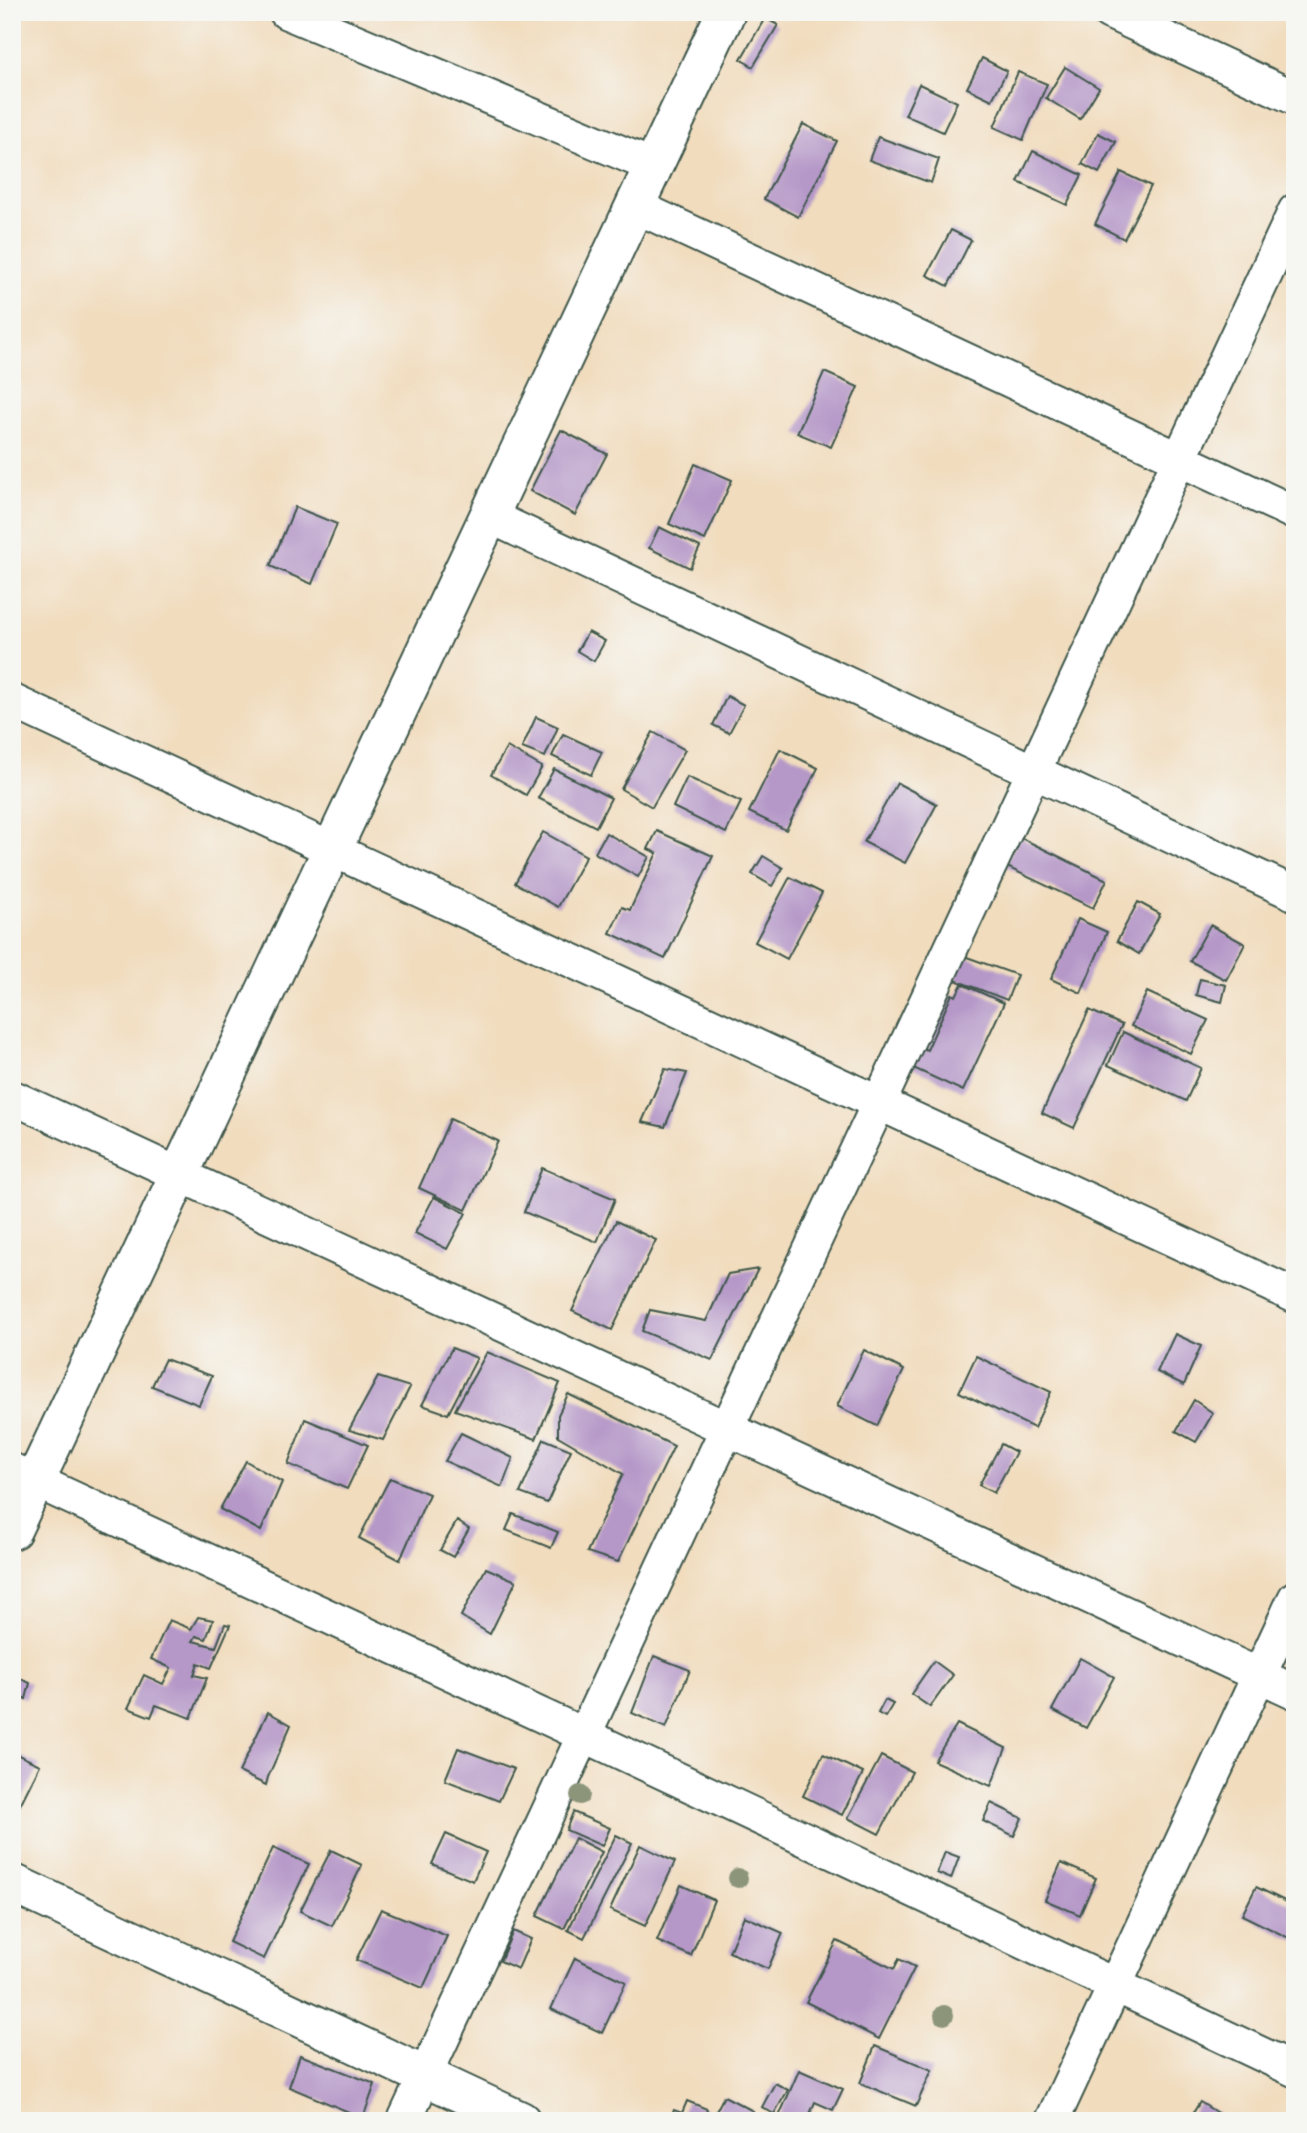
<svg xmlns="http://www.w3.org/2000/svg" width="1307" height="2133" viewBox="0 0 1307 2133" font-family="'Libre Bodoni',serif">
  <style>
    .building { fill: #b598c8 }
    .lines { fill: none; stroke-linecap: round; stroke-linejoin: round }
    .street-casing { stroke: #3e5549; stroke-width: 37 }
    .secondary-casing { stroke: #3e5549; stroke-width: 42 }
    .street { stroke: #fff; stroke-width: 33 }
    .secondary { stroke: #fff; stroke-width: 38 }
    .tree { fill: #8c957a }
  </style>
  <rect width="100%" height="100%" fill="#f6f6f2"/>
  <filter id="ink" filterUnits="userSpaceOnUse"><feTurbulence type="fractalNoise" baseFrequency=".0143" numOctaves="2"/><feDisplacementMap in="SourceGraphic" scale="14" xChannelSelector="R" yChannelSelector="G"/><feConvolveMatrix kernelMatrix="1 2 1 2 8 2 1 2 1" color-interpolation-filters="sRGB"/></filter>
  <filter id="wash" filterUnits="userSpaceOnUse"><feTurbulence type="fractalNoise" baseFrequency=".00686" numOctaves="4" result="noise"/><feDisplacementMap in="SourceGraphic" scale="28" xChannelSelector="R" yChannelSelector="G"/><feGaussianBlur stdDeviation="1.57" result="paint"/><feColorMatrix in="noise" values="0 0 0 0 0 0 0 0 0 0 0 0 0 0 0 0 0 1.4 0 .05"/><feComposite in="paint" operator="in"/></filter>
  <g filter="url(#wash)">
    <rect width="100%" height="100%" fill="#f1dcbd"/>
    <g id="blocks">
      <g class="building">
        <path d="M765,18L778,25L753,67L741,59Z"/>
        <path d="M982,58L1007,71L992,100L967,88Z"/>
        <path d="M1065,67L1099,88L1080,119L1046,98Z"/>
        <path d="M1018,72L1047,84L1023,140L994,127Z"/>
        <path d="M919,84L957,102L943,132L905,115Z"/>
        <path d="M803,124L837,141L798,217L764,199Z"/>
        <path d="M1098,133L1116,142L1099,173L1082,164Z"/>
        <path d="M878,137L939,159L931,183L869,160Z"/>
        <path d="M1033,151L1082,175L1067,205L1018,182Z"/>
        <path d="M1121,172L1151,186L1124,239L1095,224Z"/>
        <path d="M951,230L971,240L948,286L927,275Z"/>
        <path d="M824,372L858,387L831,447L797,433Z"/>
        <path d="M561,430L607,454L575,515L530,491Z"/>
        <path d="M695,464L732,480L705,540L669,524Z"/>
        <path d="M295,507L337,524L312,584L270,566Z"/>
        <path d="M659,527L700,547L690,568L649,548Z"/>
        <path d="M588,632L605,641L594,661L577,651Z"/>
        <path d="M727,696L744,705L729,733L713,725Z"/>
        <path d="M536,717L558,727L545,757L522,748Z"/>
        <path d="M653,732L685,750L652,807L621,789Z"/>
        <path d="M563,734L602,752L591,775L552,756Z"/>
        <path d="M507,747L542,767L526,795L491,775Z"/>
        <path d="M780,749L818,768L786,830L749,812Z"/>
        <path d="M554,769L611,798L596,827L538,798Z"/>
        <path d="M687,777L741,802L726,833L673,807Z"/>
        <path d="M897,783L937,804L905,863L864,842Z"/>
        <path d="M657,831L713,856L665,959L610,933L622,907L630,910L657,853L648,849Z"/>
        <path d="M543,832L586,856L558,907L515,883Z"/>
        <path d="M606,833L649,857L638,877L595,853Z"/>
        <path d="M1019,837L1107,880L1093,908L1005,866Z"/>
        <path d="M763,856L783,868L772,886L752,874Z"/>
        <path d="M790,877L822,893L787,959L755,942Z"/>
        <path d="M1138,902L1160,914L1139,954L1117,941Z"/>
        <path d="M1078,919L1107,932L1081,993L1051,979Z"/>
        <path d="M1210,925L1245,944L1226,980L1190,961Z"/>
        <path d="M964,956L1017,975L1007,1000L955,980Z"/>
        <path d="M1200,979L1226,985L1222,1002L1196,995Z"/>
        <path d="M962,984L1004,1003L963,1091L909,1066L918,1046L927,1050L952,994L956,996Z"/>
        <path d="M1147,992L1208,1020L1191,1054L1131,1026Z"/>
        <path d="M1089,1010L1122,1025L1074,1128L1042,1113Z"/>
        <path d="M1123,1032L1201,1068L1186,1101L1108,1065Z"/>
        <path d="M665,1069L687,1073L665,1127L642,1122Z"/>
        <path d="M450,1119L498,1141L466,1210L419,1188Z"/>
        <path d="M542,1168L615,1199L597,1242L524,1212Z"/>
        <path d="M434,1197L466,1213L447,1249L415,1233Z"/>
        <path d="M616,1221L656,1240L612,1330L572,1311Z"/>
        <path d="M758,1269L712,1360L642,1331L650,1310L706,1321L728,1274Z"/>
        <path d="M1175,1334L1201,1346L1184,1385L1157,1372Z"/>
        <path d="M452,1348L477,1358L448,1414L422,1405Z"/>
        <path d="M864,1350L904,1370L877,1426L837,1406Z"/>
        <path d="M487,1352L560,1383L536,1439L455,1410Z"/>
        <path d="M976,1356L1051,1392L1034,1428L959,1392Z"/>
        <path d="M165,1359L212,1376L199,1405L152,1386Z"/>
        <path d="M378,1377L410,1387L383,1440L349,1430Z"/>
        <path d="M568,1394L674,1446L618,1562L587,1552L623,1474L558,1436V1415Z"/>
        <path d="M1194,1400L1213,1413L1196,1442L1176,1431Z"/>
        <path d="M305,1419L368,1445L347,1489L288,1464Z"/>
        <path d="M461,1433L513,1458L502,1487L445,1461Z"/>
        <path d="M544,1439L571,1450L547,1503L520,1493Z"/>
        <path d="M1001,1444L1016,1452L994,1493L979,1485Z"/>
        <path d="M246,1461L282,1482L261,1531L220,1509Z"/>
        <path d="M390,1478L429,1494L400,1560L359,1538Z"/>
        <path d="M513,1514L558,1532L551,1548L506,1530Z"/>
        <path d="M457,1521L469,1529L453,1557L440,1550Z"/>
        <path d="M486,1568L516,1581L490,1634L461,1616Z"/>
        <path d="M198,1617L213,1620L206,1639L196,1636L193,1641L216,1647L225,1624L230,1625L211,1668L198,1663L194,1675L207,1678L191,1718L156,1705L151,1717L128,1708L144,1675L163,1684L171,1668L151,1659L169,1620L191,1629Z"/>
        <path d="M654,1656L690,1670L666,1728L632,1713Z"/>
        <path d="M1080,1658L1114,1677L1086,1728L1052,1710Z"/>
        <path d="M934,1661L953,1675L930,1707L911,1694Z"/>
        <path d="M12,1675L30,1683L26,1699L12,1693Z"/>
        <path d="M885,1700L893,1704L885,1717L878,1713Z"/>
        <path d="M268,1712L291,1725L268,1777L266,1785L239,1772Z"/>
        <path d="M957,1724L1006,1748L991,1786L934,1761Z"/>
        <path d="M458,1748L514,1769L499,1801L445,1780Z"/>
        <path d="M12,1752L40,1765L14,1817L12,1816Z"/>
        <path d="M823,1754L863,1773L842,1815L803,1796Z"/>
        <path d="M881,1756L912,1772L879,1834L848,1818Z"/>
        <path d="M991,1803L1022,1818L1014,1836L983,1821Z"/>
        <path d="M573,1812L610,1828L602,1846L566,1830Z"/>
        <path d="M446,1834L486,1852L473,1881L432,1864Z"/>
        <path d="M616,1835L632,1843L584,1938L568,1930Z"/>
        <path d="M575,1838L602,1852L564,1929L537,1916Z"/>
        <path d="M640,1845L675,1862L645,1926L610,1910Z"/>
        <path d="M273,1848L309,1864L264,1959L229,1942Z"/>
        <path d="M331,1850L362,1865L332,1926L300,1911Z"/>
        <path d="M945,1852L959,1857L951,1879L937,1873Z"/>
        <path d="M1061,1863L1096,1878L1080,1915L1045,1900Z"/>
        <path d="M681,1885L714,1900L691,1956L657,1941Z"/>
        <path d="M1256,1887L1295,1906V1941L1242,1915Z"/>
        <path d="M381,1909L447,1936L423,1988L356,1960Z"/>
        <path d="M744,1916L783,1933L768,1969L729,1952Z"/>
        <path d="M513,1931L531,1939L518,1969L500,1961Z"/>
        <path d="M837,1941L894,1969L899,1959L915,1967L879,2039L806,2002Z"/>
        <path d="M575,1958L626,1982L602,2033L551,2009Z"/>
        <path d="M875,2046L932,2070L916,2106L860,2083Z"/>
        <path d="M300,2055L375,2084L363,2118L289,2087Z"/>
        <path d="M799,2070L843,2089L833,2110L815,2102L807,2121H777Z"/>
        <path d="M775,2083L788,2090L774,2114L762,2107Z"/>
        <path d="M724,2096L753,2111L747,2121H711Z"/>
        <path d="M687,2101L707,2109L703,2121H669L674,2110L682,2113Z"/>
        <path d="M1200,2102L1227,2119L1226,2121H1188Z"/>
      </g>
    </g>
  </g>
  <g filter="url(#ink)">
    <use href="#blocks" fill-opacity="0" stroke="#3e5549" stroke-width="2"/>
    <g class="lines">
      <g class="street-casing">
        <g id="street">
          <path d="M286,12L653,166"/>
          <path d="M1109,12L1295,98"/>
          <path d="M635,206L1295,513"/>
          <path d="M489,516L1295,894"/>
          <path d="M12,701L1295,1296"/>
          <path d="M12,1097L1295,1692"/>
          <path d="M12,1470L584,1735L1295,2070"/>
          <path d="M404,2121L1295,211"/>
          <path d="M1052,2121L1295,1598"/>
        </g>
      </g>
      <g class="secondary-casing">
        <g id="secondary">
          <path d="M12,1530L726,12"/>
          <path d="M12,1883L521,2121"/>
        </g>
      </g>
      <use href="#street" class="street"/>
      <use href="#secondary" class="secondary"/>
    </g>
    <g class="tree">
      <circle cx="580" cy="1795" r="10"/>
      <circle cx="738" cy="1878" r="10"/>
      <circle cx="944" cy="2015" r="10"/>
    </g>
  </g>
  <rect width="1307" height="2133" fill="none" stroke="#f6f6f2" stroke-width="42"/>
</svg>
